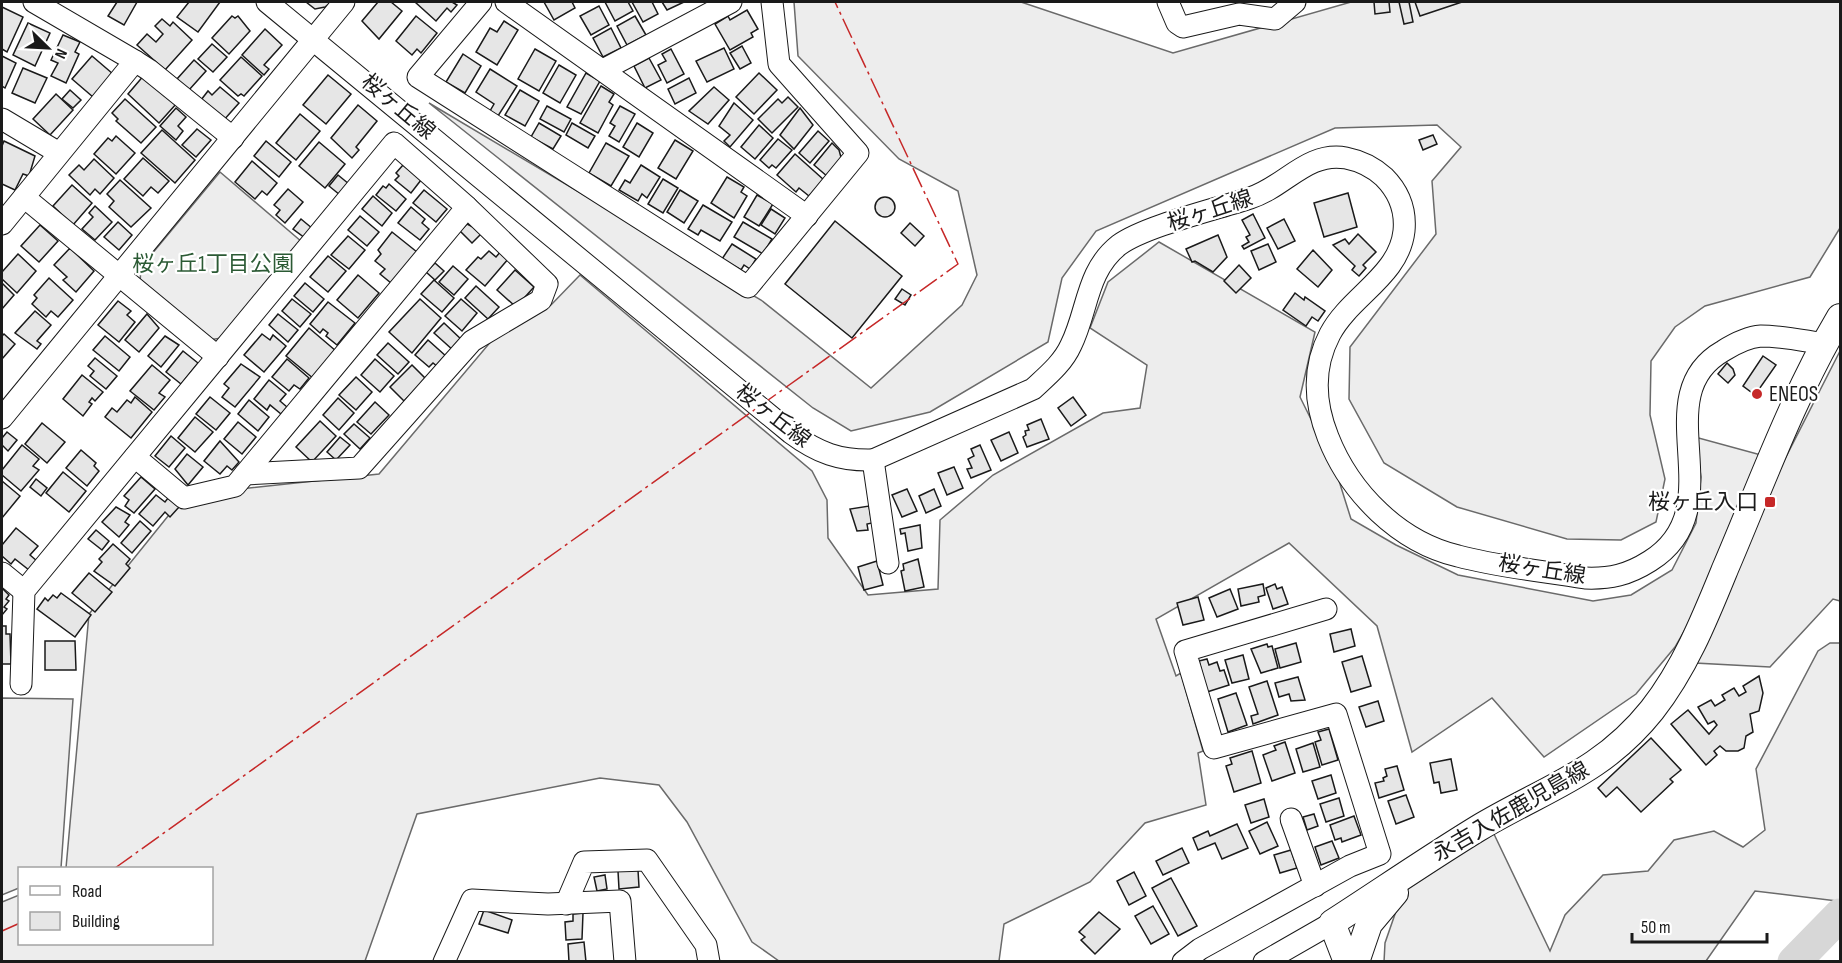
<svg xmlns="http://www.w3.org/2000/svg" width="1842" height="963" viewBox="0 0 1842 963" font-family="'Sofia Sans Condensed','Noto Sans JP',sans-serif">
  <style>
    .built { fill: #ededed; stroke: #6a6a6a; stroke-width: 1.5 }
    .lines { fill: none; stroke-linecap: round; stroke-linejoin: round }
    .river { stroke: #d7d7d7; stroke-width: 33 }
    .building { fill: #e6e6e6; stroke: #1a1a1a; stroke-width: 1.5 }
    .minor-casing { stroke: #1a1a1a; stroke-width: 23 }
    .major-casing { stroke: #1a1a1a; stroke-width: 28 }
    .minor { stroke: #fff; stroke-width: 21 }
    .major { stroke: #fff; stroke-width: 26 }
    .power { stroke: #c62828; stroke-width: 1.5; stroke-dasharray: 21 4.5 3 4.5; stroke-linecap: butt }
    .poi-dot { fill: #c62828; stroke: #fff; stroke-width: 2 }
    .labels { text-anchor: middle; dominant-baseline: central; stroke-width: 4.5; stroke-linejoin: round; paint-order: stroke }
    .street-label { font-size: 22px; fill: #1a1a1a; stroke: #fff }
    .park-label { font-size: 22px; fill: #2b5a34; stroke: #fff }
    .poi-label { font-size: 22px; fill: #1a1a1a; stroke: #fff; text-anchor: start }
  </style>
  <rect width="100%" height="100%" fill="#fff"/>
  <g class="built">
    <path d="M794,2H1021L1173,53L1351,2H1840V228L1810,277L1705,306L1675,327L1651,361L1650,415L1665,479L1656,522L1621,540L1567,539L1457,507L1384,463L1349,399L1350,347L1436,234L1432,181L1461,147L1437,125L1335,128L1096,231L1062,278L1048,342L930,412L851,431L813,408L429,103L761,300L871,388L962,305L977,275L958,191L899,159L798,56Z"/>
    <path d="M220,172L302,242L222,338L208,340L140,283L141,267Z"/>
    <path d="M1159,242L1315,332L1300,397L1335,468L1351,519L1396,545L1458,575L1593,601L1631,595L1672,570L1696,523L1701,477L1695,437L1761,455L1711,584L1675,647L1636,694L1544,757L1492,698L1412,752L1377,626L1289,543L1156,619L1176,676L1181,673L1203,751L1198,753L1206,805L1145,823L1090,882L1004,924L999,961H779L752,942L687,822L659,785L600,778L417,814L365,961H2V902L19,895L20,944H212V868H66L89,614L185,495L379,474L493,339L551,305L580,275L812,471L827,500L828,538L868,595L938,589L940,520L993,475L1103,413L1140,408L1147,365L1090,328L1108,282Z"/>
    <path d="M1840,351V601L1833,599L1770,667L1695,663L1765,498Z"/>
    <path d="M1830,643H1840V899L1837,901L1755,891L1706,961L1384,962L1385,943L1403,891L1493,832L1550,951L1565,915L1603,875L1648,871L1674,840L1714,831L1743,847L1765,830L1756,769L1818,651Z"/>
    <path d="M2,698L73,699L61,868H20L19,888L2,895Z"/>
  </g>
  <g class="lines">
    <path class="river" d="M1794,962L1840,915"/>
  </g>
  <g class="building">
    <path d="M117,2H137L124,25L108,16Z"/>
    <path d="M189,2H220L198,32L177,17Z"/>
    <path d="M306,2H331L325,7L315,9Z"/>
    <path d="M378,2H391L402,11L379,39L362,21Z"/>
    <path d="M415,2H452L457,5L451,12L447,8L436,21Z"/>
    <path d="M544,2H572L575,8L554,20Z"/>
    <path d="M605,2H628L633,11L615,21Z"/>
    <path d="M632,2H652L658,14L643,22Z"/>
    <path d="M662,2H684L667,10Z"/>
    <path d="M1374,2H1389L1390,12L1375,14Z"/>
    <path d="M1399,2H1409L1413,22L1404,24Z"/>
    <path d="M1415,2H1462L1420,16Z"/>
    <path d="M599,6L609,25L591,35L580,16Z"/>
    <path d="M2,7L23,17L7,52L2,49Z"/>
    <path d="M747,10L758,29L751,33L753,37L730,50L715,24L728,16L730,20Z"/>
    <path d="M232,16L235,18L238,16L250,31L229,54L212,38Z"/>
    <path d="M416,16L437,33L421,53L417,49L412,55L396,41Z"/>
    <path d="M635,16L646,35L627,45L617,26Z"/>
    <path d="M162,19L170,26L173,22L192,40L165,70L137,45L147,34L156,42L163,34L155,26Z"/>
    <path d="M504,21L518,30L497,65L476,52L490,28L497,32Z"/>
    <path d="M28,23L50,33L35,66L13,55Z"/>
    <path d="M611,28L621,48L603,57L593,38Z"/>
    <path d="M265,29L282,45L264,65L269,69L264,75L242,55Z"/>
    <path d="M63,35L80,42L75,52L79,54L66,83L51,76L58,63L51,60Z"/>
    <path d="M212,44L227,57L213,72L198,59Z"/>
    <path d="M742,46L751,63L740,69L730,53Z"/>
    <path d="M724,48L734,69L707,82L696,61Z"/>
    <path d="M535,49L556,61L539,91L518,79Z"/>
    <path d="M671,49L684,74L667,83L658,65L666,61L662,54Z"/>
    <path d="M463,54L481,66L465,93L446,82Z"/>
    <path d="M2,56L16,63L5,88L2,86Z"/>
    <path d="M92,56L113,74L93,97L72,79Z"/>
    <path d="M241,57L262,76L244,96L241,94L238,96L220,80Z"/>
    <path d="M649,58L661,80L645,88L634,66Z"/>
    <path d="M194,60L206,71L189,90L177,79Z"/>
    <path d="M559,65L576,75L560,103L543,93Z"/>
    <path d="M23,68L47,78L35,103L12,93Z"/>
    <path d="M490,69L517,86L498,116L490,111L494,104L476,92Z"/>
    <path d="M586,73L600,81L581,114L567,107Z"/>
    <path d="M759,73L777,90L754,114L736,97Z"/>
    <path d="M145,74L177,103L159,123L128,94Z"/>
    <path d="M328,75L351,94L326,124L303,105Z"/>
    <path d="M689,78L696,93L675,104L668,89Z"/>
    <path d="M601,86L614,94L609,102L613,105L598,133L580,123Z"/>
    <path d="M220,87L239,103L223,121L201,100L208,91L212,95Z"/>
    <path d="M714,87L729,100L708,124L689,111Z"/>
    <path d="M70,90L81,100L73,108L62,99Z"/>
    <path d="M520,90L539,101L525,126L505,115Z"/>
    <path d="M56,94L73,110L50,135L33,119Z"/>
    <path d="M788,97L798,107L772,133L758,119L778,99L782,103Z"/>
    <path d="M125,99L156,127L141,143L116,121L118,119L112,113Z"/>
    <path d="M734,103L753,120L730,147L724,141L730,135L719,126Z"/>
    <path d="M358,105L377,121L356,147L359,150L352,158L331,138Z"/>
    <path d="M547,106L571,119L564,132L540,119Z"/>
    <path d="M620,106L635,114L619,142L609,136L615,126L610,123Z"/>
    <path d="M176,108L186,117L178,126L183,131L176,140L160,126Z"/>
    <path d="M800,108L813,125L794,149L780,135Z"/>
    <path d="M300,114L320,131L296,160L276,143Z"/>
    <path d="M539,123L561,136L553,149L531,137Z"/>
    <path d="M572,123L595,136L588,148L566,135Z"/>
    <path d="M637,123L653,133L639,157L623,147Z"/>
    <path d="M759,125L773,138L755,159L741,147Z"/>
    <path d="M197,129L211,140L196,157L182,145Z"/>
    <path d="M162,130L195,160L175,183L141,153Z"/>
    <path d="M818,131L829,141L810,163L799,153Z"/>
    <path d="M1433,135L1437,144L1423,150L1419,140Z"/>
    <path d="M116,136L135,153L116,174L94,154L108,138L112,141Z"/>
    <path d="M778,139L792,150L776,168L772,165L769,168L760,160Z"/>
    <path d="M675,140L693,151L676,179L658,168Z"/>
    <path d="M4,141L35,156L29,176L23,174L15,190L2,184V146Z"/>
    <path d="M266,141L291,162L279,177L254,156Z"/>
    <path d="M319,142L345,164L325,188L299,166Z"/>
    <path d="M606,143L629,156L611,186L589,173Z"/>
    <path d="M832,143L839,150L842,161L828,177L814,165Z"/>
    <path d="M795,154L824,180L809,196L799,188L796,192L777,175Z"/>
    <path d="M143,158L169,181L158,193L151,187L143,196L124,179Z"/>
    <path d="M94,159L114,178L100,194L95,189L90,195L69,175L79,165L84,170Z"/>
    <path d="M252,161L277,183L267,195L262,191L255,199L235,182Z"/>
    <path d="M403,165L421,180L411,193L395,180L399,176L396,173Z"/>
    <path d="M641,165L660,177L647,198L642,194L638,201L619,190L625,180L630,183Z"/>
    <path d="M338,175L349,184L340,195L329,186Z"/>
    <path d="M727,177L744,187L741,192L747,196L734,218L711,203Z"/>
    <path d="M663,179L678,188L663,213L648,204Z"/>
    <path d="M120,180L151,208L131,227L109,207L114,201L107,194Z"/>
    <path d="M389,184L406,199L396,211L376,195L383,186L386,188Z"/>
    <path d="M72,185L92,203L73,225L53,206Z"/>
    <path d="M288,189L303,202L285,223L276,215L280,210L274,205Z"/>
    <path d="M424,190L447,209L436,222L413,203Z"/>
    <path d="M680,190L698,201L684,223L667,212Z"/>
    <path d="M1348,193L1357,227L1324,237L1314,203Z"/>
    <path d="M757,195L773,204L759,226L744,217Z"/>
    <path d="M373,196L392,213L382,226L362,209Z"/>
    <circle cx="885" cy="207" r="10"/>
    <path d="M703,205L732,222L720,241L701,230L698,235L688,229Z"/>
    <path d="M95,206L112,222L95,240L82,229L93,217L89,213Z"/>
    <path d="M411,207L425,219L422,223L429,229L420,240L398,223Z"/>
    <path d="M771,209L785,218L775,234L761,225Z"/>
    <path d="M1253,214L1265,238L1244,249L1242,246L1249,242L1246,237L1250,235L1242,220Z"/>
    <path d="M360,216L379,232L367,246L348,230Z"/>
    <path d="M301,219L313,229L305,238L293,229Z"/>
    <path d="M1284,219L1295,241L1278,249L1267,228Z"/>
    <path d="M835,221L902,276L852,338L785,284Z"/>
    <path d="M118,222L132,235L119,250L104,237Z"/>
    <path d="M743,222L772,239L763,254L734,237Z"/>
    <path d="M910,223L924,236L915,246L901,233Z"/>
    <path d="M467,224L483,232L472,243L460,231Z"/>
    <path d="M40,225L58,241L39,262L21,246Z"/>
    <path d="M392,232L417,252L391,283L380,274L385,269L375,261L381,254L378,250Z"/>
    <path d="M1358,234L1376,252L1363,265L1366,268L1359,276L1352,270L1355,266L1333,245L1345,239L1349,244Z"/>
    <path d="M1218,235L1227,257L1213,272L1195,261L1192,262L1186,249Z"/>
    <path d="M348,236L365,250L349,269L331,255Z"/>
    <path d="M732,244L756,259L750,269L744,265L741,270L722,259Z"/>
    <path d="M1268,244L1276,262L1259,270L1251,251Z"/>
    <path d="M70,248L94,271L76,292L63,280L67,277L54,265Z"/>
    <path d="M1313,250L1332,270L1318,287L1297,269Z"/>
    <path d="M489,251L496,257L501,251L509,258L485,286L466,270L478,257L481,259Z"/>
    <path d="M18,254L36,271L17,293L2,279V272Z"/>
    <path d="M328,256L346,271L328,292L310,277Z"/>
    <path d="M435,263L444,271L435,280L426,272Z"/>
    <path d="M1239,265L1251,278L1236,293L1224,281Z"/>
    <path d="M453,266L468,279L454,295L439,282Z"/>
    <path d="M515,270L534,287L516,307L497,290Z"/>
    <path d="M358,275L379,293L358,318L337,300Z"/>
    <path d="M49,278L73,300L58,317L51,311L46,317L32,304L37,298L34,295Z"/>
    <path d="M434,280L454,298L442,312L421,294Z"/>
    <path d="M2,283L14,295L2,309Z"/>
    <path d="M305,283L324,299L313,312L294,296Z"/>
    <path d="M476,286L499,307L488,319L465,298Z"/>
    <path d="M902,289L911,295L905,305L895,299Z"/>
    <path d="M1295,293L1304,300L1305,297L1325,311L1318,321L1312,317L1306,326L1283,310Z"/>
    <path d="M292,299L311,314L300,327L282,311Z"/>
    <path d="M420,299L441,318L412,353L389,332Z"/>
    <path d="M461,299L477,313L462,331L445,316Z"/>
    <path d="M118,301L131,311L127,315L135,322L119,342L98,325Z"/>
    <path d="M328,302L355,323L337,345L326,336L328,333L323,329L320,333L310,324Z"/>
    <path d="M35,311L51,325L37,341L41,344L37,349L15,333Z"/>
    <path d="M147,314L159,328L139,352L125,340Z"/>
    <path d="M278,314L298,330L288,342L269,325Z"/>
    <path d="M444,323L463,341L454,351L434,333Z"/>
    <path d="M309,328L336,351L314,379L286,356Z"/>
    <path d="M4,334L15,344L2,359V336Z"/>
    <path d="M262,334L270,340L273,335L286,346L264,372L244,355Z"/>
    <path d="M105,336L130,357L119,371L93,350Z"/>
    <path d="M165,336L179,345L161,367L148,356Z"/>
    <path d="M428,340L447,357L438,367L433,363L429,367L415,355Z"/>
    <path d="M388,343L409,362L398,374L377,355Z"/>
    <path d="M183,351L198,363L181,384L166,372Z"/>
    <path d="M1763,356L1776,365L1755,395L1743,386Z"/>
    <path d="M95,358L117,376L106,389L90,376L94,371L88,366Z"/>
    <path d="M287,359L309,378L300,389L294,385L289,391L272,377Z"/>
    <path d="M375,359L394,376L380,392L361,375Z"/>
    <path d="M1727,363L1733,369L1735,375L1728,383L1718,374Z"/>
    <path d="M241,364L260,377L235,407L222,397L229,388L224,384Z"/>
    <path d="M152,365L170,380L159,393L165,397L154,410L130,391Z"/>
    <path d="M412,365L426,379L404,401L390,387Z"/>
    <path d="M82,375L103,392L95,401L92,398L89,402L92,404L83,416L63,399Z"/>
    <path d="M356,377L372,392L356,410L339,395Z"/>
    <path d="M269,380L286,394L280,401L287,407L281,414L270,405L267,410L254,399Z"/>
    <path d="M135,397L152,412L131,438L105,417L112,408L117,412L127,400L131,403Z"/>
    <path d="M210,397L230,413L216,430L196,414Z"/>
    <path d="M1073,397L1086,415L1071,426L1058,408Z"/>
    <path d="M338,398L354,413L339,430L323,415Z"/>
    <path d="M249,400L269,417L258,431L238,414Z"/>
    <path d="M375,402L389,415L371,434L357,422Z"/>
    <path d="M195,417L213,432L195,452L178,438Z"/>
    <path d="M1041,419L1049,439L1027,447L1023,437L1026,435L1025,431L1029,430L1027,425Z"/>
    <path d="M320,421L336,436L312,462L296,447Z"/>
    <path d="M238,422L256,437L242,454L224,439Z"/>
    <path d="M42,423L65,442L47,463L25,444Z"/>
    <path d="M354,424L370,438L360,449L344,434Z"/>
    <path d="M7,432L17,440L8,451L2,445V438Z"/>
    <path d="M1009,432L1018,453L1001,461L991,440Z"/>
    <path d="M171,436L185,448L169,467L155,456Z"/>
    <path d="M340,437L350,445L336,460L327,452Z"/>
    <path d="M220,441L239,462L232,470L227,466L220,474L204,461Z"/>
    <path d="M22,445L39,459L33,466L39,470L21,491L2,475V470Z"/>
    <path d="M980,445L991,470L971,478L967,469L972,468L968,459L974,456L971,449Z"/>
    <path d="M81,450L96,463L94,466L99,471L87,486L66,468Z"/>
    <path d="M187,454L203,467L188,485L175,469Z"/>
    <path d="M954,467L963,488L947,495L938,473Z"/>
    <path d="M63,472L86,491L69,512L46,493Z"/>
    <path d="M141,477L155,489L134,513L125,506L129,500L124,496Z"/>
    <path d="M36,479L47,488L41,496L30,487Z"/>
    <path d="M2,481L20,496L2,518Z"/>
    <path d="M907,489L917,511L902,517L892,495Z"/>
    <path d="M934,489L941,506L926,513L919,496Z"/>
    <path d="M156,495L165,502L168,498L179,507L170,517L165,512L153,526L139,514Z"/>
    <path d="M869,506L872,523L867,524L868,530L857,531L850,509Z"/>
    <path d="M116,507L130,515L125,522L129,525L119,537L102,522Z"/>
    <path d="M140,521L151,531L132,553L121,543Z"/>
    <path d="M920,525L922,548L908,551L905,533L901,534L900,529Z"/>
    <path d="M16,528L38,546L30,555L37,561L29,570L15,559L11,564L2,556V545Z"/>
    <path d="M96,530L109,541L102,550L88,539Z"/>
    <path d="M113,544L130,559L126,564L130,568L115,586L94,571L102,562L99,559Z"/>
    <path d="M918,559L924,587L905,591L901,571L904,570L903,564Z"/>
    <path d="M877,561L883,585L864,590L858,567Z"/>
    <path d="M89,573L112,592L95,612L72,593Z"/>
    <path d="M1263,584L1265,595L1258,597L1259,602L1241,606L1238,589Z"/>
    <path d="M1275,584L1277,589L1282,587L1288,604L1273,609L1266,588Z"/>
    <path d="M2,588L9,595L6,599L9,601L4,607L7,609L2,615Z"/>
    <path d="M1230,589L1238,609L1217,617L1209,598Z"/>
    <path d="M61,593L91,615L75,637L37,609L45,598L48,601L53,595L57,598Z"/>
    <path d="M1198,597L1204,620L1183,625L1177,603Z"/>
    <path d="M2,626H6V634H10L11,664H2Z"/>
    <path d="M1351,629L1355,646L1334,652L1330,634Z"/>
    <path d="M45,641H75L76,670H45Z"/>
    <path d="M1296,643L1301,662L1280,668L1275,649Z"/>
    <path d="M1267,644L1268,647L1272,646L1278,668L1261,673L1251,649Z"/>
    <path d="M1243,655L1249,679L1232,683L1225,660Z"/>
    <path d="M1362,656L1371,686L1351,692L1342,662Z"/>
    <path d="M1207,659L1209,665L1217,662L1220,671L1224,670L1229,685L1207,692L1199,661Z"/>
    <path d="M1759,676L1763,693L1759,711L1750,714L1753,732L1746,736L1744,748L1738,751H1726L1720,746L1714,751L1717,755L1706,765L1671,724L1688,710L1709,734L1717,725L1714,721L1708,724L1698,707L1711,700L1715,706L1725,700L1722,695L1734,688L1739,696L1746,692L1743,686Z"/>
    <path d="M1298,677L1305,700L1291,701L1289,694L1279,697L1275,683Z"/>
    <path d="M1267,681L1278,715L1253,724L1251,716L1258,714L1249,687Z"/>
    <path d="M1236,693L1247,725L1228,732L1218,699Z"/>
    <path d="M1378,701L1384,721L1366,727L1359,707Z"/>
    <path d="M1329,729L1338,760L1322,765L1315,742L1321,740L1318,732Z"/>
    <path d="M1651,738L1681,770L1670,779L1673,782L1641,812L1617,787L1606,797L1598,788Z"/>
    <path d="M1285,742L1295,773L1272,781L1263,755L1276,750L1274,746Z"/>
    <path d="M1313,743L1320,767L1303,772L1296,749Z"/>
    <path d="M1252,751L1261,783L1234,792L1226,766L1232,764L1230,758Z"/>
    <path d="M1451,759L1457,790L1441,793L1439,782L1434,783L1430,763Z"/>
    <path d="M1397,766L1404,790L1379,798L1375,783L1384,781L1383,778L1387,776L1385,769Z"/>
    <path d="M1331,775L1336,793L1318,799L1312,781Z"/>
    <path d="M1406,795L1414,817L1396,824L1388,801Z"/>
    <path d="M1339,798L1344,816L1326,822L1320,804Z"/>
    <path d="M1264,799L1269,817L1251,823L1245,805Z"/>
    <path d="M1314,814L1318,826L1307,830L1303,817Z"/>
    <path d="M1354,816L1361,835L1342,842L1341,838L1335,840L1330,825Z"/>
    <path d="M1267,822L1278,846L1260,854L1249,831Z"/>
    <path d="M1237,824L1248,848L1222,859L1215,843L1198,850L1193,838L1208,831L1210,836Z"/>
    <path d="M1332,841L1339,858L1321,865L1315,847Z"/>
    <path d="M1182,848L1189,863L1163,875L1156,861Z"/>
    <path d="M1291,850L1297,868L1280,873L1274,855Z"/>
    <path d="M638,870L639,887L619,889L618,871Z"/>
    <path d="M1134,872L1146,896L1129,905L1117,881Z"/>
    <path d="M605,875L607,889L597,891L594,877Z"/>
    <path d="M1171,878L1197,926L1178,936L1152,888Z"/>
    <path d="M1153,906L1169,934L1151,944L1135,916Z"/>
    <path d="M484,910L512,920L508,933L479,924Z"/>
    <path d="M1099,912L1120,929L1095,954L1081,940L1085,937L1079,932Z"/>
    <path d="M583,913L582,939L566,940L565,922L573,921V914Z"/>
    <path d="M584,942L586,962H569L568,944Z"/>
  </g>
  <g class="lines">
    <g class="minor-casing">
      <g id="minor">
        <path d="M267,2L791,433C818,453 840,461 873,460L1033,389C1047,376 1063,363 1071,345C1088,311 1086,271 1119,245C1145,226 1217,209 1250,198C1285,187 1307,151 1346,158C1361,161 1373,167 1384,177C1399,192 1406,210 1404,231C1399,276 1350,296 1330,334C1312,368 1314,402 1328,437C1350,493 1399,542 1458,556C1499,567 1543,571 1585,578C1610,579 1628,575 1650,561C1736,507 1643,397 1723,351C1734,344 1748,337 1761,336C1782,336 1804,341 1825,344"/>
        <path d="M481,2L418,77L748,287L858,153L779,64L772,2"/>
        <path d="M506,2L807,216"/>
        <path d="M1168,2L1177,23L1183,27L1239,14L1275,19L1295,2"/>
        <path d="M135,61L149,70L233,138"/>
        <path d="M603,70L731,2"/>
        <path d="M2,119L59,153"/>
        <path d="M24,197L218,357"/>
        <path d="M2,224L135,61L34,2"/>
        <path d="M2,418L344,2"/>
        <path d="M135,457L184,498L235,486L467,207"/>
        <path d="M873,460L888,563"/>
        <path d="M2,573L24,591"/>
        <path d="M21,684L24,591L394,143L467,207L547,284L541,300L472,341L359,468L245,474"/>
        <path d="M1291,819L1315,886"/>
        <path d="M566,904L584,862L647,860L706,945L709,962"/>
        <path d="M444,962L472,900L548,904L620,901L625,962"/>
        <path d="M1183,962L1200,949L1350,866L1380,854L1336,714L1214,748L1185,651L1326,609"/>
        <path d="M1264,962L1332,923"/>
      </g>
    </g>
    <g class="major-casing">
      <g id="major">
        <path d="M1347,962L1332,923C1380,892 1428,859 1477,829C1543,789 1601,774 1652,710C1685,668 1705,618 1725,569C1761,485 1793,396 1840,317"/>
        <path d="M1356,962L1369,924L1395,893"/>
      </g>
    </g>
    <use href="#minor" class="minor"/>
    <use href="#major" class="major"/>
    <g class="power">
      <path d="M115,868L958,264L835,2"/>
      <path d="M2,931L20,923"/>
    </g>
  </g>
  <g class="poi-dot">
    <circle cx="1757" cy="394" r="6"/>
    <rect x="1764" y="496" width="12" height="12" rx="3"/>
  </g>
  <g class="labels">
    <g class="street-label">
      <text transform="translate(398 107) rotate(40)">桜ヶ丘線</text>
      <text transform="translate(1210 211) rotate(-18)">桜ヶ丘線</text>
      <text transform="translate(773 416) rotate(38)">桜ヶ丘線</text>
      <text transform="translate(1542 570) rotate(9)">桜ヶ丘線</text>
      <text transform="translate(1511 812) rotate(-30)">永吉入佐鹿児島線</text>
    </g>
    <g class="park-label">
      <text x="213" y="264">桜ヶ丘1丁目公園</text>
    </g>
    <g class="poi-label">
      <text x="1769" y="394">ENEOS</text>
      <text x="1758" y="502" text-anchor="end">桜ヶ丘入口</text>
    </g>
  </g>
  <rect width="1842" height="963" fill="none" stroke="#1a1a1a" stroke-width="6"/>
  <rect x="18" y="867" width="195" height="78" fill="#ffffff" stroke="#a3a3a3" stroke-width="1.5"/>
  <rect x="30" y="886" width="30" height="9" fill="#ffffff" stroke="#a3a3a3" stroke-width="1.5"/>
  <text x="72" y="897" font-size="18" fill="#1a1a1a">Road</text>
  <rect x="30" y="912" width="30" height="18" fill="#e6e6e6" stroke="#a3a3a3" stroke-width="1.5"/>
  <text x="72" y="927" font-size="18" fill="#1a1a1a">Building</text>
  <g transform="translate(48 48) rotate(114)" stroke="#ffffff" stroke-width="4.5" paint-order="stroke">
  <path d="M0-4.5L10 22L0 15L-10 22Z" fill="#1a1a1a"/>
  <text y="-9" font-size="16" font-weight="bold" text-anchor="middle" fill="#1a1a1a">N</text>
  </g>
  <path d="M1632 933v9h135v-9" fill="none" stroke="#1a1a1a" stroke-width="3"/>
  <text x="1641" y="933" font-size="18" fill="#1a1a1a" stroke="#ffffff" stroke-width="4.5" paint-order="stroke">50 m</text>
</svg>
